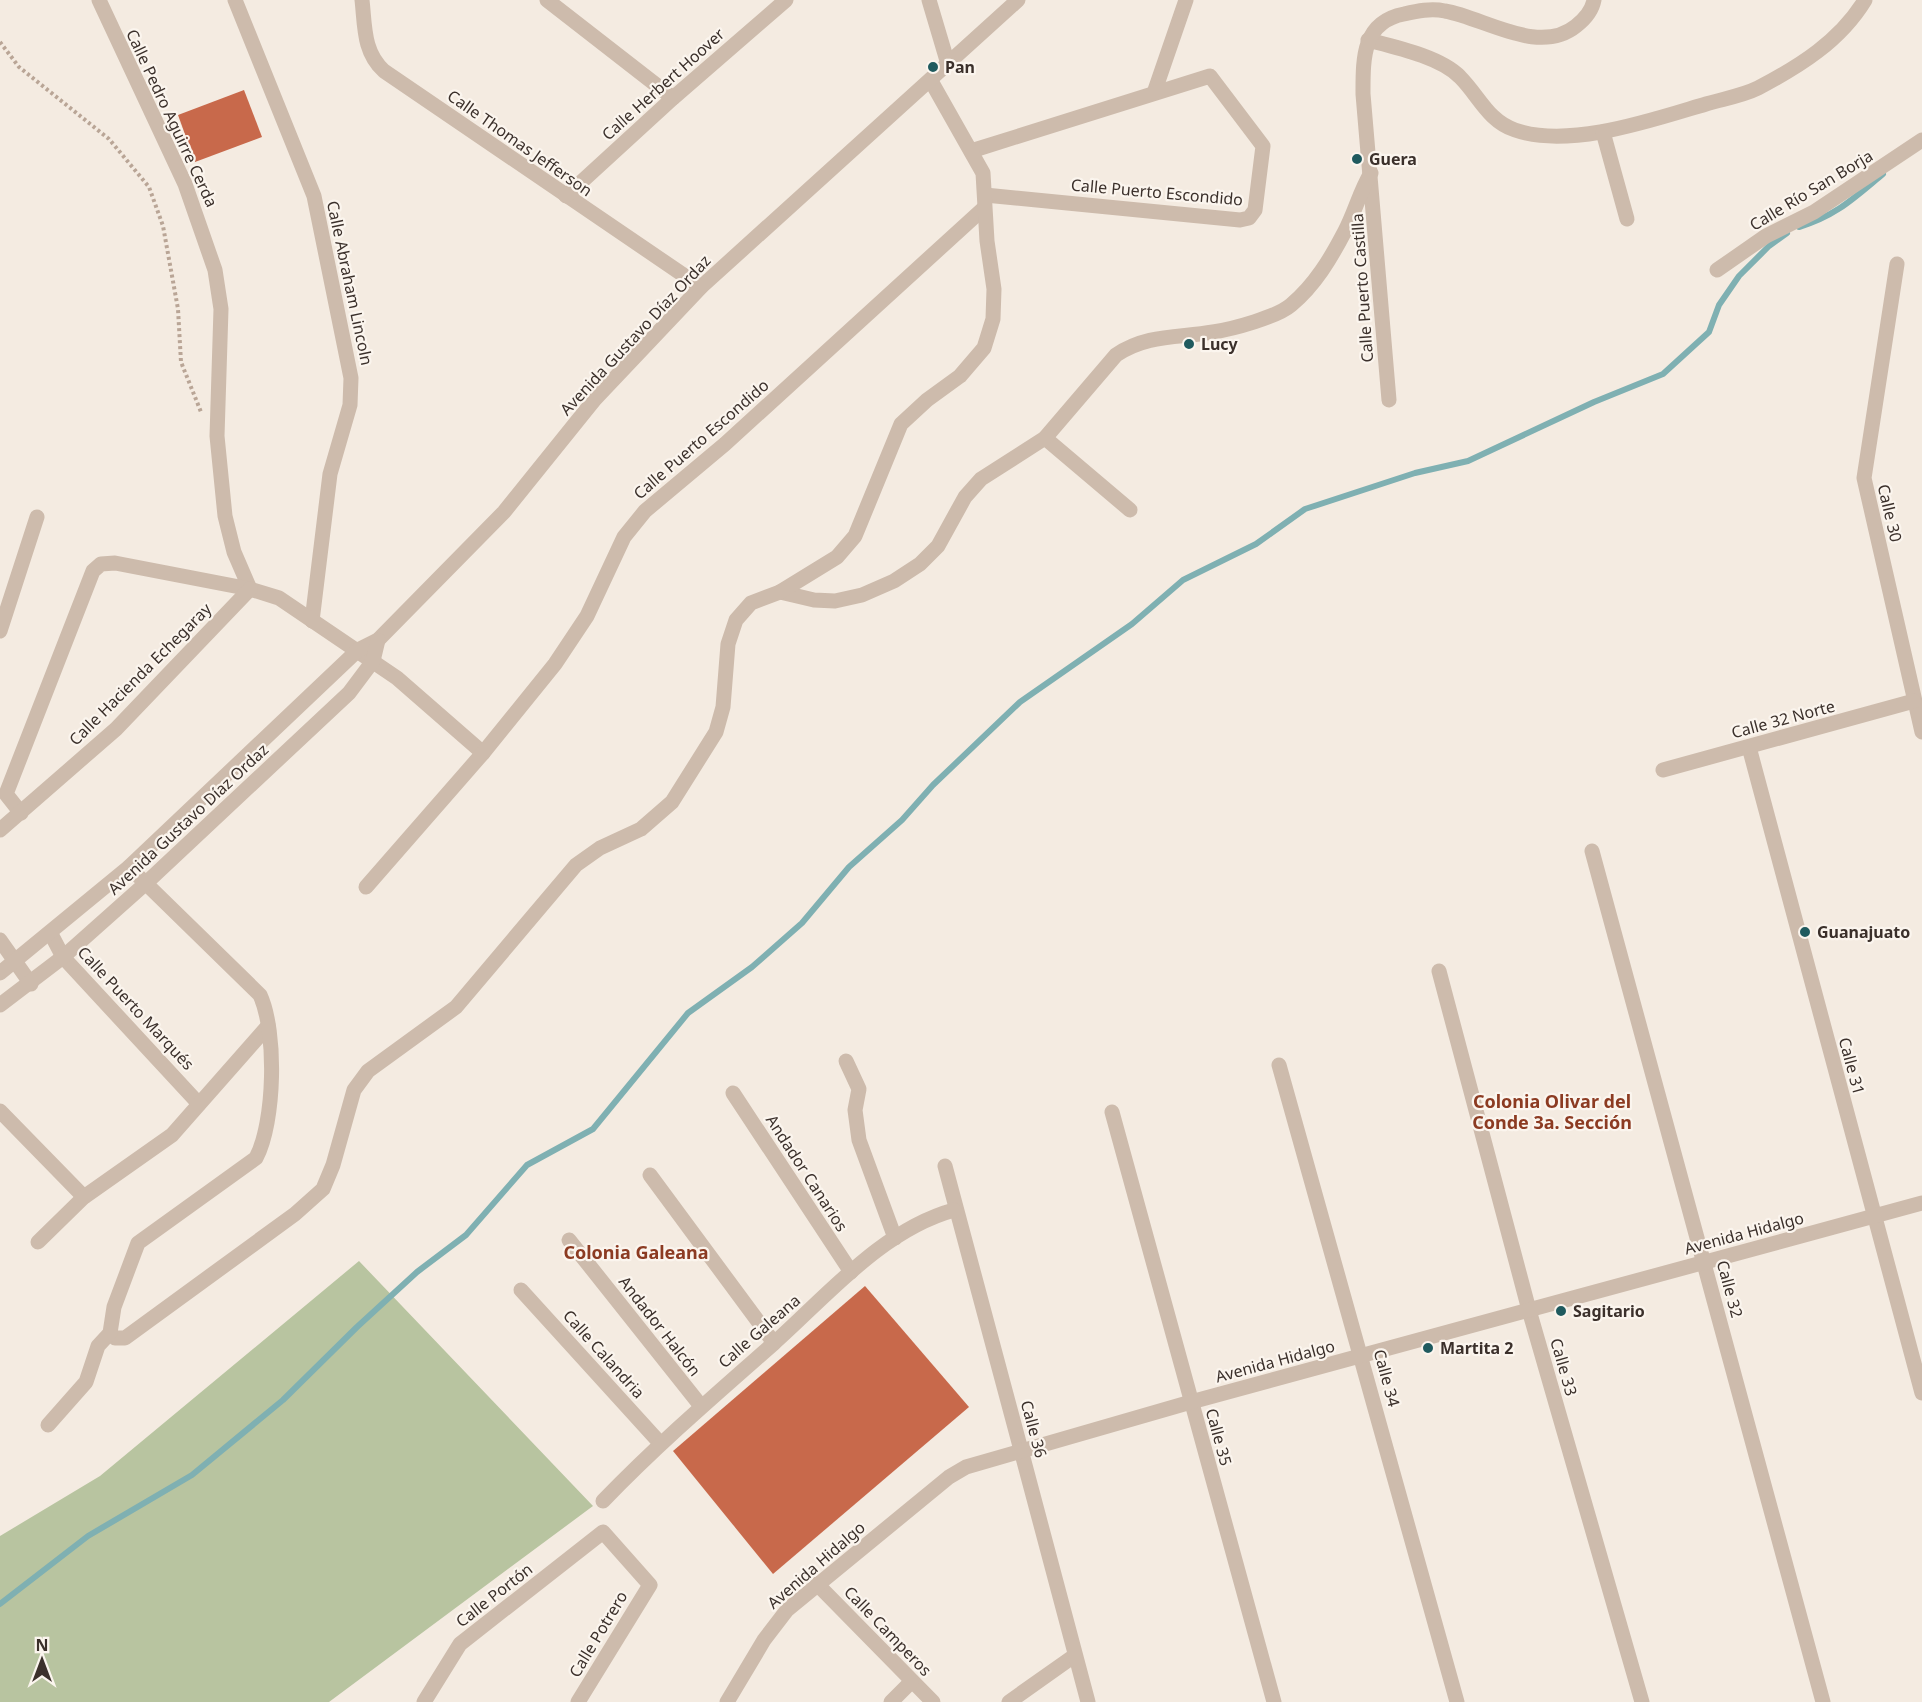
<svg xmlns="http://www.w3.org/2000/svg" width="1922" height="1702" viewBox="0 0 1922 1702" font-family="'Noto Sans',sans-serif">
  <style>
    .green { fill: #b8c4a0 }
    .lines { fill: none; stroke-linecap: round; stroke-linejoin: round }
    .stream { stroke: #7fb0b2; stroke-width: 6 }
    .building { fill: #c8694b }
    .path { stroke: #b9a596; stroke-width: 4; stroke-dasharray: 3 3; stroke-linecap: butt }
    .minor { stroke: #cdbbac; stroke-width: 15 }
    .tertiary { stroke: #cdbbac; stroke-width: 15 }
    .poi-dot { fill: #1f5a5e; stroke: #fbf5ee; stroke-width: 2 }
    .labels { text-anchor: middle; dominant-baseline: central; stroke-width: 4.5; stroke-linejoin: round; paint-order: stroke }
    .poi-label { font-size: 16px; font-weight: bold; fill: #3b302b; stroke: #fbf5ee; text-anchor: start }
    .street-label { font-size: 16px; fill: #3b302b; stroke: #fbf5ee }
    .neighbourhood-label { font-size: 18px; font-weight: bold; fill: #8c3b22; stroke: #fbf5ee }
  </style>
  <rect width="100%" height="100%" fill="#f4ebe1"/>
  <path class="green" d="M359,1261L593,1506L329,1702H0V1536L100,1476Z"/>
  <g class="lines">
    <g class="stream">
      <path d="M1799,227C1836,216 1854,198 1883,174"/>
      <path d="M0,1604L88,1536L192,1475L283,1400L357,1327L417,1272L466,1235L527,1165L593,1129L688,1013L752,967L802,923L849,867L902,820L933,785L1020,702L1132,624L1183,580L1256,544L1305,509L1415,473L1468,461L1594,402L1663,374L1709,332L1719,305L1739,276L1769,246L1787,233"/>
    </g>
  </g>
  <g class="building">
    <path d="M244,90L262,137L195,162L178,115Z"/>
    <path d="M865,1286L969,1407L773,1574L673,1451Z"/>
  </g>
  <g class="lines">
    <path class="path" d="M0,42L19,67L109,139L149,187L163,226L178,309L181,362L201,412"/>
    <g class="minor">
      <path d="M99,0L185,184L215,270L221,309L217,436L225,516L234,552L250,589"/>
      <path d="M235,0L314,196L351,378L350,405L330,474L312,621"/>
      <path d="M362,0C365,26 363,52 384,71L701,287"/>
      <path d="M547,0L673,98"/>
      <path d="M929,0L948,64"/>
      <path d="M1368,40C1395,47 1441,57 1460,77C1479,96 1488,121 1515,130C1569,149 1652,120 1706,104C1722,99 1742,96 1758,88C1800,66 1840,41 1865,0"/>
      <path d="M1154,93L1186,0"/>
      <path d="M1603,132L1627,219"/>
      <path d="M971,151L1210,76L1263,146L1255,210L1249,218L1240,220L985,195"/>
      <path d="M566,196L673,98L786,0"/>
      <path d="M1897,264L1864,478L1922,732"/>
      <path d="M1717,270L1766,236L1814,212L1922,140"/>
      <path d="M1389,400L1363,94C1363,59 1362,22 1404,14C1417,11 1431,8 1445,11C1485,18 1539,56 1576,26C1585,19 1592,11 1594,0"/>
      <path d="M1045,438L1130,510"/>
      <path d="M780,592L814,600L835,601L862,595L894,581L920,564L938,546L965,497L981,479L1045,438L1116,355C1147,334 1179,338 1213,332C1233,329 1277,317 1291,305C1315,285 1331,258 1345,231C1355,212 1360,191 1371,173"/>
      <path d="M0,631L37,517"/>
      <path d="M1749,747L1922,1393"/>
      <path d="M1663,770L1914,701"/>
      <path d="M21,813L6,794L93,571L101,564L115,563L250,589L279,598L397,678L483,753"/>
      <path d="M0,830L116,729L250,589"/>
      <path d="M1592,851L1823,1702"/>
      <path d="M366,887L483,753L555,664L587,616L624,537L645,511L725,444L984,208"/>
      <path d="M51,934L63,957L199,1104"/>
      <path d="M0,940L31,984"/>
      <path d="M1439,971L1529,1310L1642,1702"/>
      <path d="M846,1061L859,1089L855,1110L859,1140L895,1238"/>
      <path d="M1279,1065L1457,1702"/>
      <path d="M733,1093L851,1272"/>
      <path d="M0,1111L84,1197"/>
      <path d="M1112,1112L1274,1702"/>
      <path d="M945,1166L1021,1450"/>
      <path d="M650,1175L774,1343"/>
      <path d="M569,1240L701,1406"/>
      <path d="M38,1242L84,1197L172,1135L268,1026"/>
      <path d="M521,1290L660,1443"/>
      <path d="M110,1333L115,1338H125L295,1214L323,1189L333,1165L354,1090L368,1071L456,1007L576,865L600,848L641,829L672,802L716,732L723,707L728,644L736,620L751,603L780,592L837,557L855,536L901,424L927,400L960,376L984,348L993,319L994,289L987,241L983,173L931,81"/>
      <path d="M48,1425L86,1382L98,1346L110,1333L114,1307L138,1243L256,1158C275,1122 277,1032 260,995L129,867"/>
      <path d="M603,1501C657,1445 715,1395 773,1344C828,1295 882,1230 954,1210"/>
      <path d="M817,1584L933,1702"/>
      <path d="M424,1702L460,1644L603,1532L650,1585L578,1702"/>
      <path d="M891,1702L911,1682"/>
      <path d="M1009,1702L1074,1656"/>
    </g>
    <g class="tertiary">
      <path d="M0,973L129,867L358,650L378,640L504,512L595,399L701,287L1018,0"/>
      <path d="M0,1005L63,957L145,884L349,693L373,661L378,640"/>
      <path d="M1021,1450L1088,1702"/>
      <path d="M727,1702L764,1640L787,1610L949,1477L966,1467L1191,1402L1922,1203"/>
    </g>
  </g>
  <g class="poi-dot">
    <circle cx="933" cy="67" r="6"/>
    <circle cx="1357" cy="159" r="6"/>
    <circle cx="1189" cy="344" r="6"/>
    <circle cx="1805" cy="932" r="6"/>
    <circle cx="1561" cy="1311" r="6"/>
    <circle cx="1428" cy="1348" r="6"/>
  </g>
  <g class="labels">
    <g class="poi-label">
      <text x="945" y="67">Pan</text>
      <text x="1369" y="159">Guera</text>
      <text x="1201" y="344">Lucy</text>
      <text x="1817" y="932">Guanajuato</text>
      <text x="1573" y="1311">Sagitario</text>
      <text x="1440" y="1348">Martita 2</text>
    </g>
    <g class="street-label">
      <text transform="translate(663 84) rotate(-42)">Calle Herbert Hoover</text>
      <text transform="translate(172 118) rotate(65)">Calle Pedro Aguirre Cerda</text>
      <text transform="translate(520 143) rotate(35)">Calle Thomas Jefferson</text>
      <text transform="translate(1811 190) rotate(-31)">Calle Río San Borja</text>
      <text transform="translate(1157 192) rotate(5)">Calle Puerto Escondido</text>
      <text transform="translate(350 283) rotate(78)">Calle Abraham Lincoln</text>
      <text transform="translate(1362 288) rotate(-94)">Calle Puerto Castilla</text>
      <text transform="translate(635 335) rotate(-47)">Avenida Gustavo Díaz Ordaz</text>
      <text transform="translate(701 439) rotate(-41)">Calle Puerto Escondido</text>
      <text transform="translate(1890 513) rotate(77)">Calle 30</text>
      <text transform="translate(140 674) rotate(-45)">Calle Hacienda Echegaray</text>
      <text transform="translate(1783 719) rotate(-15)">Calle 32 Norte</text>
      <text transform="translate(188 819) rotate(-43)">Avenida Gustavo Díaz Ordaz</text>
      <text transform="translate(136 1008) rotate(47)">Calle Puerto Marqués</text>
      <text transform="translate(1852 1066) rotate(75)">Calle 31</text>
      <text transform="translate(807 1173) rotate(57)">Andador Canarios</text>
      <text transform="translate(1744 1233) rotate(-15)">Avenida Hidalgo</text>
      <text transform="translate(1730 1289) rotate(75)">Calle 32</text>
      <text transform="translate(660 1326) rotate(52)">Andador Halcón</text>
      <text transform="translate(759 1331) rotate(-41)">Calle Galeana</text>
      <text transform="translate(604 1354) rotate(48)">Calle Calandria</text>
      <text transform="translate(1275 1361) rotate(-15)">Avenida Hidalgo</text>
      <text transform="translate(1564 1367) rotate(74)">Calle 33</text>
      <text transform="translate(1387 1378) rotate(75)">Calle 34</text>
      <text transform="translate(1034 1429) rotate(75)">Calle 36</text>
      <text transform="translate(1219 1437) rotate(75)">Calle 35</text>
      <text transform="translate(816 1565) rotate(-41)">Avenida Hidalgo</text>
      <text transform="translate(494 1595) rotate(-38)">Calle Portón</text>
      <text transform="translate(888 1631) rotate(46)">Calle Camperos</text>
      <text transform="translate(598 1634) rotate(-59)">Calle Potrero</text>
    </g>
    <g class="neighbourhood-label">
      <text x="1552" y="1101">Colonia Olivar del<tspan x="1552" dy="21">Conde 3a. Sección</tspan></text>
      <text x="636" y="1252">Colonia Galeana</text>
    </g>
  </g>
  <g transform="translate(42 1660)" stroke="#fbf5ee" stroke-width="4.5" paint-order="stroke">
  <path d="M0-4.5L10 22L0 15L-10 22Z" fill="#3b302b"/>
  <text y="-9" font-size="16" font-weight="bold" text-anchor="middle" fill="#3b302b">N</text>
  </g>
</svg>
